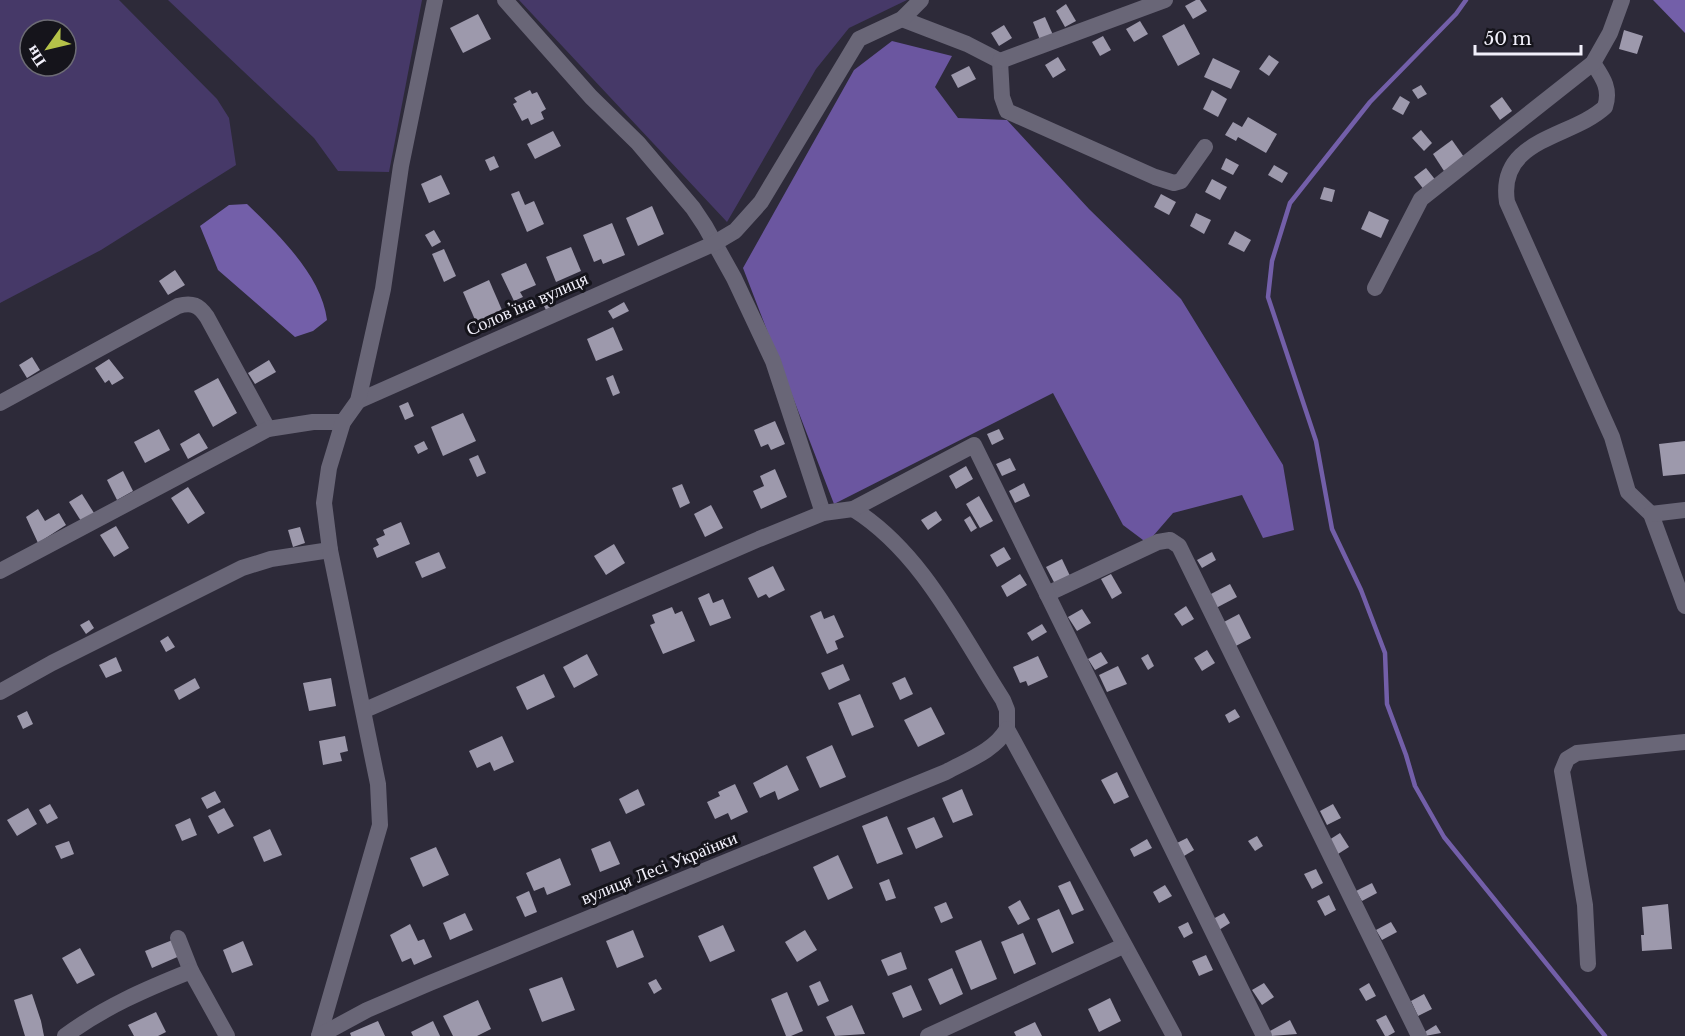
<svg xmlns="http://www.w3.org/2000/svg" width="1685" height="1036" viewBox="0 0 1685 1036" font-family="'Libre Baskerville',serif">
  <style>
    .green { fill: #463968; fill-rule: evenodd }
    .forest { fill: #6b56a0 }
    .water { fill: #735fa9 }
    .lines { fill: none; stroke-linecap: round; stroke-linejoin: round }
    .stream { stroke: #735fa9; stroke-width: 4.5 }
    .building { fill: #9d99ac }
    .minor { stroke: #696677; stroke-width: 16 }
    .labels { text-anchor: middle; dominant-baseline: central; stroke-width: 6; stroke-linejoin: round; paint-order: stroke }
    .street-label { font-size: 18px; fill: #f2f0fb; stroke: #15141b }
  </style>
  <rect width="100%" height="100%" fill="#2d2a39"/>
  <g class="green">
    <path d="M0,0H119L217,99L229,118L236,165L101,250L0,303ZM30,30H66V66H30Z"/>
    <path d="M168,0H422L389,172L338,171L314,138Z"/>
    <path d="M519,0H907L849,28L816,69L727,222Z"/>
  </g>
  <path class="forest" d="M892,41L952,56L935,87L958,118L1007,120L1089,209L1181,299L1283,465L1294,530L1263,538L1242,495L1173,513L1147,543L1123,525L1053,393L834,504L743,268L854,70Z"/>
  <g class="water">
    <path d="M1653,0H1685V33Z"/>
    <path d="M247,204C277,233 322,276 327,320L313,331L295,337L218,270L200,226L229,205Z"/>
  </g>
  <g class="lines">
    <path class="stream" d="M1466,0L1456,14L1370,102L1290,203L1272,261L1268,297L1316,441L1332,529L1361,590L1385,653L1387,704L1406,755L1415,786L1444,837L1605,1036"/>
  </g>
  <g class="building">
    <path d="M1196,0H1200L1207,11L1193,19L1185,6Z"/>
    <path d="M1066,4L1076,21L1065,27L1056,11Z"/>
    <path d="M478,14L491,39L463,53L450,28Z"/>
    <path d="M1045,17L1053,35L1040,40L1033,22Z"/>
    <path d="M1140,21L1148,34L1134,42L1126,29Z"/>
    <path d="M1184,24L1200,54L1178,66L1162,36Z"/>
    <path d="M1004,25L1012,38L999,46L991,33Z"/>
    <path d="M1624,30L1643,36L1637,54L1619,49Z"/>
    <path d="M1103,36L1111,50L1100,56L1092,42Z"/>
    <path d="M1269,55L1279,62L1269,76L1259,69Z"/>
    <path d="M1058,57L1066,70L1053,78L1045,65Z"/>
    <path d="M1213,58L1240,71L1231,89L1204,77Z"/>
    <path d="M969,66L976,79L958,88L951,75Z"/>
    <path d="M1421,85L1427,94L1418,99L1412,90Z"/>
    <path d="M530,90L532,94L537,92L546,109L541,112L544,119L531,125L528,118L522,121L513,104L517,102L514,98Z"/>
    <path d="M1212,90L1227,99L1218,117L1203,109Z"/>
    <path d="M1400,96L1410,102L1403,115L1392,109Z"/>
    <path d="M1502,97L1512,111L1500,120L1490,106Z"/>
    <path d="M1248,117L1277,134L1266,153L1238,137L1236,141L1225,135L1233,122L1242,127Z"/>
    <path d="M1421,130L1432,143L1424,151L1412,138Z"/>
    <path d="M553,131L561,146L535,159L527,144Z"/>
    <path d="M1452,140L1464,157L1444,171L1433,154Z"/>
    <path d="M494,156L499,167L490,171L485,160Z"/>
    <path d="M1226,158L1239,165L1233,175L1221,169Z"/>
    <path d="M1274,165L1288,173L1282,183L1268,175Z"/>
    <path d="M1426,168L1437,182L1425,191L1414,177Z"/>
    <path d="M441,175L450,194L429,203L421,184Z"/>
    <path d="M1212,179L1227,187L1220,200L1205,192Z"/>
    <path d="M1324,187L1335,190L1332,202L1320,199Z"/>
    <path d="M519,191L525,205L534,201L544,224L527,232L511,194Z"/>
    <path d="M1161,194L1176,202L1169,215L1154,207Z"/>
    <path d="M652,206L664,234L638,246L626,218Z"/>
    <path d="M1369,211L1389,220L1381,238L1361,229Z"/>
    <path d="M1196,213L1211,220L1204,234L1190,226Z"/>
    <path d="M612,223L625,255L603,264L601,259L594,262L583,235Z"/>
    <path d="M434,230L441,242L432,247L425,235Z"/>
    <path d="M1235,231L1251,240L1244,252L1228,244Z"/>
    <path d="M571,247L581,271L556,282L546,257Z"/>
    <path d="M444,249L456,276L444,282L432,254Z"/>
    <path d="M526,263L536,285L520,292L523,297L514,301L501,274Z"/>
    <path d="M175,270L185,285L168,295L159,281Z"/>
    <path d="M489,280L502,310L476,322L463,292Z"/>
    <path d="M549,296L554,305L546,310L541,300Z"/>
    <path d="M624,302L629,311L613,319L608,311Z"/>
    <path d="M613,327L623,350L596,361L587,339Z"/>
    <path d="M32,357L40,370L27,378L19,365Z"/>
    <path d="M109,359L124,378L112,385L109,380L105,383L95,368Z"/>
    <path d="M269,360L276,372L255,384L248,373Z"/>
    <path d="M613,375L620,393L613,396L606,378Z"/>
    <path d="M218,378L237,413L213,427L194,391Z"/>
    <path d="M408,402L414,416L405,420L399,406Z"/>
    <path d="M463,413L476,441L443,456L431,427Z"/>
    <path d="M775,421L785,444L771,450L768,444L761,447L754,430Z"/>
    <path d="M159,429L170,450L145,463L134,442Z"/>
    <path d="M999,429L1004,439L992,445L987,434Z"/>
    <path d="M199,433L208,448L188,459L180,444Z"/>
    <path d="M424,441L428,449L418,454L414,446Z"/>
    <path d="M1685,441V474L1663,476L1659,444Z"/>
    <path d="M478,455L486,473L477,477L469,459Z"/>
    <path d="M1010,458L1016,470L1002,476L996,464Z"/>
    <path d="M966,466L973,479L956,489L949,476Z"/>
    <path d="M775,469L787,497L761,509L753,491L764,486L760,476Z"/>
    <path d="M123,471L133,491L117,500L107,480Z"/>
    <path d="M1024,483L1030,496L1015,503L1009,491Z"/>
    <path d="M682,484L690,503L680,508L672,488Z"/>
    <path d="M188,487L205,513L188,524L171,498Z"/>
    <path d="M82,494L94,513L81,521L69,502Z"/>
    <path d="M979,496L993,521L980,528L966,504Z"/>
    <path d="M711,505L723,528L705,537L694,514Z"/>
    <path d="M38,509L45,521L59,513L66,525L38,543L26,517Z"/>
    <path d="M936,511L942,520L928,530L921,520Z"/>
    <path d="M970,516L977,528L971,532L964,520Z"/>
    <path d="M401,522L410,544L377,558L373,548L379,545L376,539L385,535L383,530Z"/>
    <path d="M116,526L129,548L114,557L100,535Z"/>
    <path d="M300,527L305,543L293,547L288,530Z"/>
    <path d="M614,544L625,563L606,575L594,556Z"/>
    <path d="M1004,547L1011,559L997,567L990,555Z"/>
    <path d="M439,552L446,568L422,578L415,562Z"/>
    <path d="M1212,552L1216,560L1202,568L1197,560Z"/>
    <path d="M1062,559L1071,578L1056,586L1046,567Z"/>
    <path d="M773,566L785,590L769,598L766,594L758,598L748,578Z"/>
    <path d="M1020,574L1027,585L1007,597L1001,586Z"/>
    <path d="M1111,574L1122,593L1112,599L1101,579Z"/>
    <path d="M1230,584L1237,597L1216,608L1209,595Z"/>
    <path d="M709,593L713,603L723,599L731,618L710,626L698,598Z"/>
    <path d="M1186,606L1194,619L1182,626L1174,614Z"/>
    <path d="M672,607L675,614L682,611L695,641L663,654L650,625L655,623L652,615Z"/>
    <path d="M1082,609L1091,623L1077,631L1068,617Z"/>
    <path d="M821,611L824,619L834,615L844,637L835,641L838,649L827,654L810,616Z"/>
    <path d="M1239,614L1251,638L1234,647L1222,623Z"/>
    <path d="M89,620L94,628L86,634L80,625Z"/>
    <path d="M1042,624L1047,632L1032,641L1027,633Z"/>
    <path d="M168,636L175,647L166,652L160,641Z"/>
    <path d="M1207,650L1215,663L1202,671L1194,658Z"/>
    <path d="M1101,652L1108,663L1095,670L1088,659Z"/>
    <path d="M587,654L598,675L574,688L563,667Z"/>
    <path d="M1148,654L1154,666L1148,670L1141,658Z"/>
    <path d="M1038,656L1048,677L1028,686L1026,681L1020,683L1013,667Z"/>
    <path d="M116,657L122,671L106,678L99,665Z"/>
    <path d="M843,664L850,680L829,690L821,673Z"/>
    <path d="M1118,666L1127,684L1107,692L1099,675Z"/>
    <path d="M544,674L555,697L527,710L516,687Z"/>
    <path d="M905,677L913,694L900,700L892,683Z"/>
    <path d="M195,678L200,688L179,700L174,690Z"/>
    <path d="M331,678L336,706L309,711L303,683Z"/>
    <path d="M860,694L874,727L852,736L838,703Z"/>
    <path d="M931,707L945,734L918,747L904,720Z"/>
    <path d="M1235,709L1240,717L1229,723L1225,715Z"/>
    <path d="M27,711L33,724L23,729L17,716Z"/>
    <path d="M345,736L348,751L340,753L342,761L323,765L319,741Z"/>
    <path d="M502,736L514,762L494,771L490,762L477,768L469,751Z"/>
    <path d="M832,745L846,777L820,788L806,757Z"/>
    <path d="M787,765L799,790L778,800L775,791L760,798L753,783Z"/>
    <path d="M1117,772L1129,797L1114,804L1101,780Z"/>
    <path d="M735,784L748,812L731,820L728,813L715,819L707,802L720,796L718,792Z"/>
    <path d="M638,789L645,805L626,814L619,799Z"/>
    <path d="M962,789L973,815L953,823L942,798Z"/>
    <path d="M215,791L221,802L207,809L201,798Z"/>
    <path d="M50,804L58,818L47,824L39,810Z"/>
    <path d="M1333,804L1341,818L1327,825L1320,811Z"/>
    <path d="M28,808L37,824L17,836L7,820Z"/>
    <path d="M224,808L234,826L218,834L208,816Z"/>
    <path d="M887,816L903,854L877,864L862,826Z"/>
    <path d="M934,817L943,837L916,849L907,828Z"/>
    <path d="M190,818L197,835L182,841L175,825Z"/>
    <path d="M270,829L282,855L264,862L253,837Z"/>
    <path d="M1340,833L1349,847L1338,854L1329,840Z"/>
    <path d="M1257,836L1263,846L1255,851L1248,841Z"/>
    <path d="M1187,838L1194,850L1184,856L1177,843Z"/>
    <path d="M1147,839L1152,848L1134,857L1130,849Z"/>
    <path d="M69,841L74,854L61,859L55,846Z"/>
    <path d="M610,841L620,864L600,872L591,849Z"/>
    <path d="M436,847L449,875L423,887L410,858Z"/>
    <path d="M838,855L853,888L828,900L813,867Z"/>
    <path d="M560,858L571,885L547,895L544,887L534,891L526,873Z"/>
    <path d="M1316,869L1323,883L1312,889L1304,874Z"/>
    <path d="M889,879L896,898L886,901L879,883Z"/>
    <path d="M1070,881L1084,910L1072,915L1058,886Z"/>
    <path d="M1372,883L1377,893L1362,901L1356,891Z"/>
    <path d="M1165,885L1172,896L1159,903L1153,892Z"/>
    <path d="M529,891L537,912L525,917L516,897Z"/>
    <path d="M1329,895L1336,910L1325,916L1317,901Z"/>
    <path d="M1020,900L1030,919L1018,925L1008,907Z"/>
    <path d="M946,902L953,918L941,923L934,907Z"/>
    <path d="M1668,904L1672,949L1642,951L1641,935H1644L1642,907Z"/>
    <path d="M1059,909L1074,943L1052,953L1037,919Z"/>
    <path d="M465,913L473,930L450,940L443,923Z"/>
    <path d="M1224,913L1230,923L1219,930L1213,919Z"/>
    <path d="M1188,922L1193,933L1184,938L1178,927Z"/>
    <path d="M1391,922L1397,932L1382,940L1376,930Z"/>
    <path d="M410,924L418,941L424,939L432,957L414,965L411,958L402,962L390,935Z"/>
    <path d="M723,925L735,951L710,962L698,936Z"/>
    <path d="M633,930L644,957L617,968L606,941Z"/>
    <path d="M805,930L817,950L797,962L785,942Z"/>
    <path d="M1023,933L1036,964L1014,974L1001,942Z"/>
    <path d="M175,939L182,955L152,968L145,951Z"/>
    <path d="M981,940L997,979L971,990L955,951Z"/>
    <path d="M243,941L253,965L232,973L223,950Z"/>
    <path d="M80,948L95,975L77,984L62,958Z"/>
    <path d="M901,952L907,969L888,976L881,960Z"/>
    <path d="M1206,955L1213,970L1199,976L1192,961Z"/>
    <path d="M952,968L963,994L940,1005L928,979Z"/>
    <path d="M562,977L575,1010L542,1022L529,989Z"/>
    <path d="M656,979L662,989L654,994L648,983Z"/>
    <path d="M820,981L829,1001L818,1006L809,986Z"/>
    <path d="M1264,983L1274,997L1262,1005L1252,990Z"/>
    <path d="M1369,983L1376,996L1366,1001L1359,989Z"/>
    <path d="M911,985L922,1010L903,1018L892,993Z"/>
    <path d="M787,992L803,1031L791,1036H786L771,999Z"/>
    <path d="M32,994L41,1021L44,1036H25L14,1000Z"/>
    <path d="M1424,994L1432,1009L1418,1016L1411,1001Z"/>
    <path d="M1110,998L1121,1021L1099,1032L1088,1009Z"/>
    <path d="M478,1000L491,1029L477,1036H453L443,1016Z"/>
    <path d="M852,1005L865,1034L835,1036L826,1017Z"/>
    <path d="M156,1012L166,1032L158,1036H134L128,1025Z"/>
    <path d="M1386,1015L1395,1032L1388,1036H1385L1376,1020Z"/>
    <path d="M1290,1020L1297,1034L1271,1036L1268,1032Z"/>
    <path d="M378,1021L385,1036H351L350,1033Z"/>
    <path d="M433,1021L440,1036H413L411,1032Z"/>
    <path d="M1035,1022L1042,1036H1016L1014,1032Z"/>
    <path d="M1436,1025L1441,1033L1425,1036L1423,1033Z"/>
  </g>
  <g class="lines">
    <g class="minor">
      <path d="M505,0L591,97L638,143L693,208L705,226L734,278L773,361L823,513"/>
      <path d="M902,19L967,44L1000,61L1002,97L1007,111L1155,177L1174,183L1181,181L1205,147"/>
      <path d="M1000,61L1165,0"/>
      <path d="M1593,63C1603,78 1611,89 1605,107C1572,138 1497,138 1507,202L1612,437L1628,492L1651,514L1685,606"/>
      <path d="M1375,288L1421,199L1593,63L1610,33L1622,0"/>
      <path d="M358,401L713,244L735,231L761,202L859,39L902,19L921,0"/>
      <path d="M0,403L178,306C192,302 199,305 207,317L268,429"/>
      <path d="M853,509C922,552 960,633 1003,700L1007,710V729L1174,1036"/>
      <path d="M1651,514L1685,510"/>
      <path d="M0,571L268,429L313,422H343"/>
      <path d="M1047,594L1158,542L1170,540L1179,546L1419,1036"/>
      <path d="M0,692L52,663L242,568L271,559L330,550"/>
      <path d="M365,710L759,539L823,513L853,509L974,445L1264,1036"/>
      <path d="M178,938L191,971"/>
      <path d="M1588,964L1585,905L1562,771L1567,759L1577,753L1685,742"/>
      <path d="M65,1036C104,1007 146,989 191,971L227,1036"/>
      <path d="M319,1036L380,825L378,784L330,550L324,503L329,468L343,422L358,401L383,289L401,166L435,0"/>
      <path d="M319,1036L367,1010L430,983L946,772C968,760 994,751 1007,729"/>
      <path d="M928,1036L1123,946"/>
    </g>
  </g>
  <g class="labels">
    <g class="street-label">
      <text transform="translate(527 304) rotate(-24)">Соловʼїна вулиця</text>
      <text transform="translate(659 868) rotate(-22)">вулиця Лесі Українки</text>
    </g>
  </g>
  <g transform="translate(48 48) rotate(236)"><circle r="28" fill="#15141b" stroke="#6d6c75" stroke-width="1.5"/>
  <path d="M0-4.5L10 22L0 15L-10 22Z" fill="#b5c249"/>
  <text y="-9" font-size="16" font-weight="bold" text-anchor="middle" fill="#f2f0fb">Пн</text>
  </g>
  <path d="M1475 45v9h106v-9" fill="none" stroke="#f2f0fb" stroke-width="3"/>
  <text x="1484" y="45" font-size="18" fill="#f2f0fb" stroke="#15141b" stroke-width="4.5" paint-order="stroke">50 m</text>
</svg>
